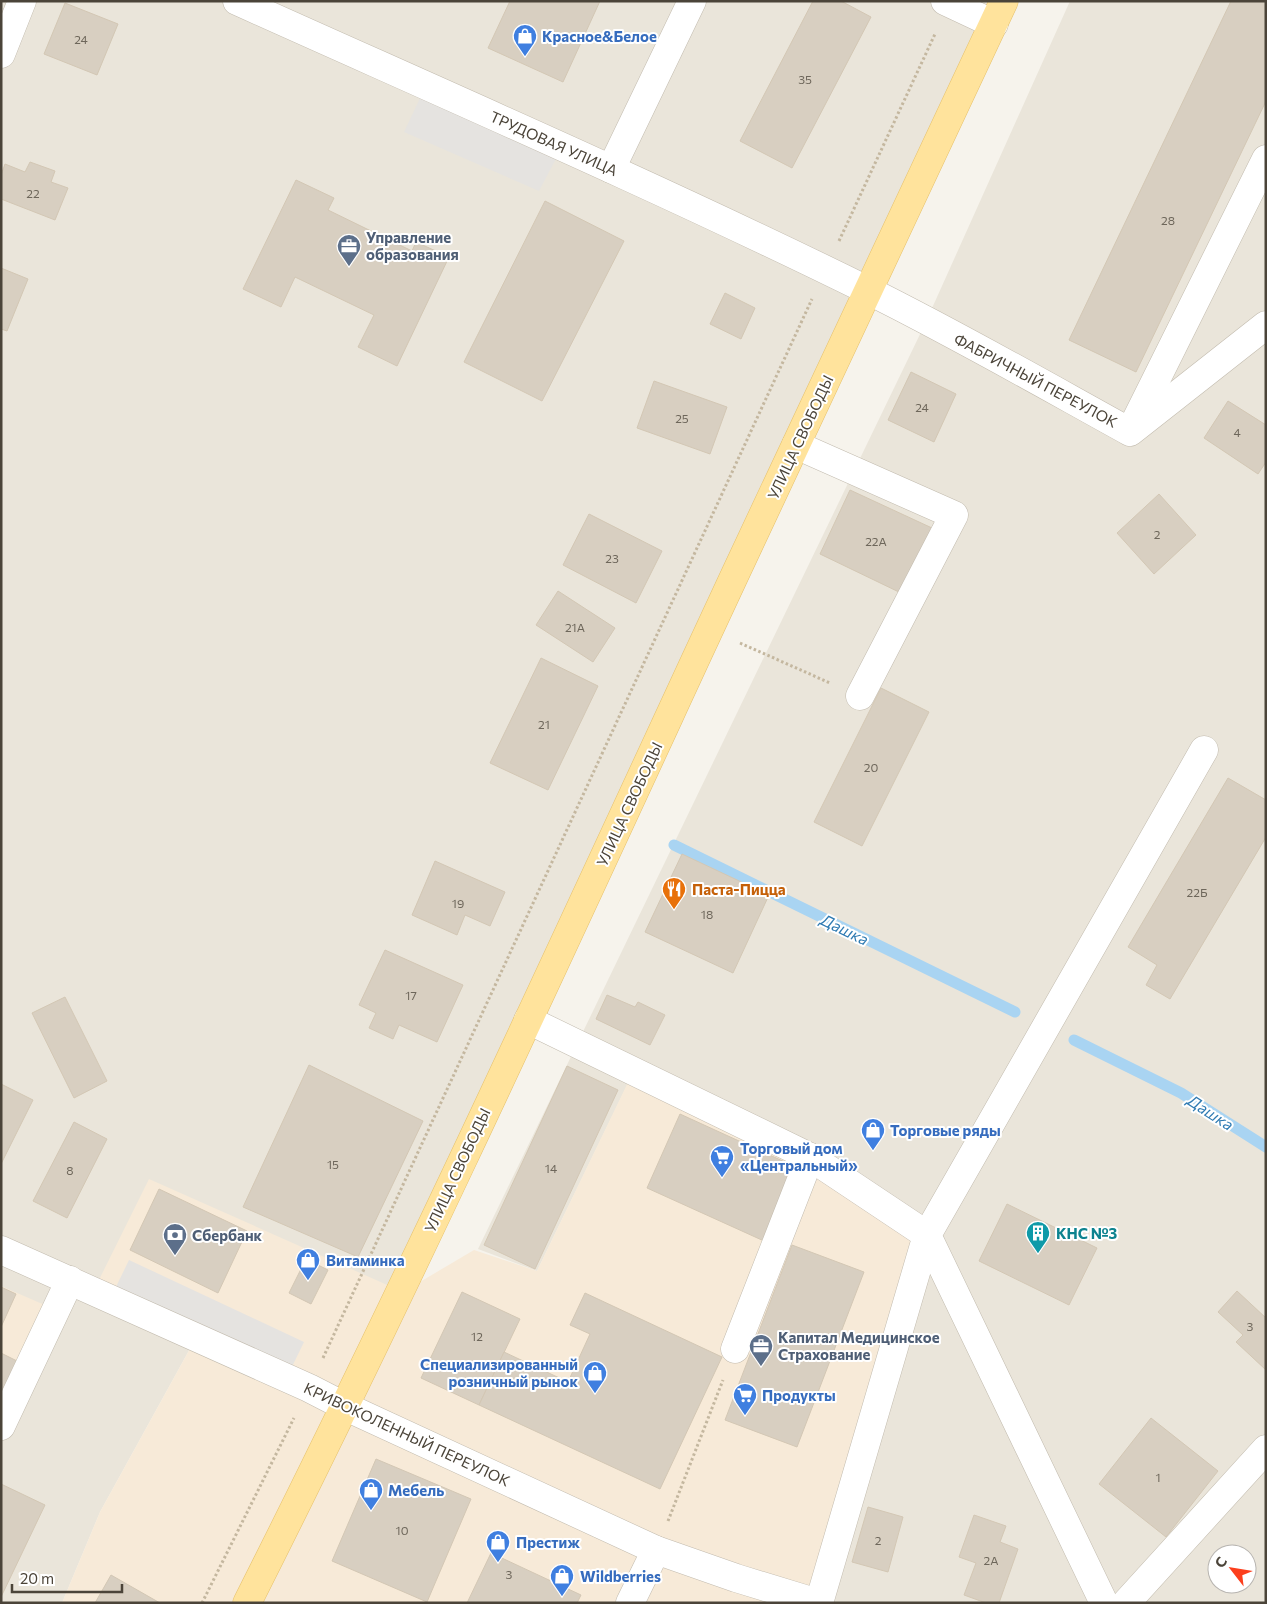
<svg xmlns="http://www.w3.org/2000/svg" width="1267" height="1604" viewBox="0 0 1267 1604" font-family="Commissioner,sans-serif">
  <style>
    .residential { fill: #eae5da; fill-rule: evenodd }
    .commercial { fill: #f7ead8 }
    .parking { fill: #e5e3e0 }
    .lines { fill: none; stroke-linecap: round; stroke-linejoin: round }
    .stream { stroke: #a9d4f2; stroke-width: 11 }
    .building { fill: #d8cfc1; stroke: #d3c7b4 }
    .minor-casing { stroke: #c2bbae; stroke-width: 29 }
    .major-casing { stroke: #e6c16a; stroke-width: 29 }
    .path { stroke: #c4b79f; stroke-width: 3; stroke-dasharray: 2.5 2.5; stroke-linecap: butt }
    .minor { stroke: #fff; stroke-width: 28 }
    .major { stroke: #ffe39c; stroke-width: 28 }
    .labels { text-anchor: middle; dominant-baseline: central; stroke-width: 4; stroke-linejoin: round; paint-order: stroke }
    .number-label { font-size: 12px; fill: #6e675b }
    .shop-label { font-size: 15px; font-weight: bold; fill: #366cbe; stroke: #fff; text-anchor: start }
    .street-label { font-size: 15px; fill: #4b4439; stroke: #fff }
    .service-label { font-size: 15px; font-weight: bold; fill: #4e5e75; stroke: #fff; text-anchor: start }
    .food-label { font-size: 15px; font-weight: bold; fill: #c56008; stroke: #fff; text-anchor: start }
    .culture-label { font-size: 15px; font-weight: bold; fill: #0d838f; stroke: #fff; text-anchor: start }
    .water-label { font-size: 16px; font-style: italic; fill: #2e7ab2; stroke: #fff }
  </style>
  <rect width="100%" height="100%" fill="#f6f3ec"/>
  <g class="residential">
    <path d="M1,1H995L403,1292L192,1345L100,1512L62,1603H1Z"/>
    <path d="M1070,1H1266V1603H838L821,1597L634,1071L537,1271L478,1249L924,326ZM1217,1554H1247V1584H1217Z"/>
  </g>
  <g class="commercial">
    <path d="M634,1070L925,1234L821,1597L838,1603H62L100,1512L192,1345L92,1294L149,1179L403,1292L474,1250L537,1271Z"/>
    <path d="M1,1286L54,1309L1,1420Z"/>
  </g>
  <g class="parking">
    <path d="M421,96L558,155L539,191L404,132Z"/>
    <path d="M129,1260L304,1342L289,1373L114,1291Z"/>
  </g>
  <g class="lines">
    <g class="stream">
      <path d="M674,845L1015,1012"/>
      <path d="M1074,1040L1181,1093L1266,1147"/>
    </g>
  </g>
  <g class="building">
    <path d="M510,1H600L563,82L488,48Z"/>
    <path d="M813,1H841L871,17L792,168L740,141Z"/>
    <path d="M1231,1H1266V101L1136,372L1069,340Z"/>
    <path d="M65,3L118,24L97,75L44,54Z"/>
    <path d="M30,162L55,171L51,182L68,188L55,220L1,199V175L5,164L25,172Z"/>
    <path d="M296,180L334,198L328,210L412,251L416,242L449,257L397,366L358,347L374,315L295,277L281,307L243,289Z"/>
    <path d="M545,201L624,241L542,401L464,362Z"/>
    <path d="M1,268L28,279L7,331L1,329Z"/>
    <path d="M725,293L755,308L741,339L710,324Z"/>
    <path d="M911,372L956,394L934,442L888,420Z"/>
    <path d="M654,381L727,407L710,454L637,428Z"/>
    <path d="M1228,401L1266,425V462L1258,474L1204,438Z"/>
    <path d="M850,490L932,528L901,593L820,554Z"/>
    <path d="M1159,494L1196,535L1154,574L1117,533Z"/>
    <path d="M589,514L662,551L636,603L563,565Z"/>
    <path d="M558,591L615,628L593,662L536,625Z"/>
    <path d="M541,658L598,686L548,790L490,763Z"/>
    <path d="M881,688L929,712L862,846L814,822Z"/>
    <path d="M1228,778L1266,800V837L1170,999L1146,985L1157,965L1128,947Z"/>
    <path d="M682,854L769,895L733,973L645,932Z"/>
    <path d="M435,861L505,892L490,926L465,915L457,935L412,915Z"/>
    <path d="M385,950L463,985L437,1042L399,1025L393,1039L369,1028L376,1013L359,1005Z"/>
    <path d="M607,995L635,1007L638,1002L665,1015L650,1045L596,1019Z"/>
    <path d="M65,997L107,1081L74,1098L32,1013Z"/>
    <path d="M309,1065L423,1121L358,1257L243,1207Z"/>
    <path d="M567,1066L618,1090L535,1269L484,1245Z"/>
    <path d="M1,1084L33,1100L1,1164Z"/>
    <path d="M680,1114L798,1168L764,1241L647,1188Z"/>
    <path d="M74,1122L107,1139L67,1218L33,1201Z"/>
    <path d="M159,1189L247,1231L218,1293L130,1250Z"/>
    <path d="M1007,1204L1097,1248L1069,1305L979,1261Z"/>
    <path d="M792,1245L864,1272L797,1447L725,1420Z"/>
    <path d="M306,1259L328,1270L311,1304L289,1293Z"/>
    <path d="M1,1287L16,1294L1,1327Z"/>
    <path d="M1237,1291L1266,1318V1370L1236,1342L1243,1335L1218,1312Z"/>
    <path d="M462,1292L520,1319L479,1405L421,1378Z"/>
    <path d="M585,1293L722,1357L660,1489L479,1405L504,1352L568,1382L590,1334L570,1325Z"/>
    <path d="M1,1353L17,1361L1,1395Z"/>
    <path d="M1151,1418L1218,1471L1166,1537L1099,1484Z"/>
    <path d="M376,1459L471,1499L427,1602L332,1561Z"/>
    <path d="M1,1484L45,1505L1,1597Z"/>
    <path d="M868,1507L903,1517L888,1572L852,1562Z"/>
    <path d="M974,1515L1006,1526L1000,1542L1018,1549L999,1603H986L964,1595L976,1563L959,1557Z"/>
    <path d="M491,1553L581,1595L577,1603H467Z"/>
    <path d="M111,1575L160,1603H95Z"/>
  </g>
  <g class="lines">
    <g class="minor-casing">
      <g id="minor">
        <path d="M237,1C448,96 660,188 867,290C956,334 1043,384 1130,432L1266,325"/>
        <path d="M945,1L994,24"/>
        <path d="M1,54L22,1"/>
        <path d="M611,169L692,1"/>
        <path d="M1134,424L1266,159"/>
        <path d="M796,445L954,515L860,696"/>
        <path d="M528,1020L810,1157L735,1349"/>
        <path d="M810,1157L927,1235L819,1603"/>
        <path d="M1,1250L309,1388L344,1406L656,1550L736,1578L818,1603"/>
        <path d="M1,1426L70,1280"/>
        <path d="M630,1603L656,1550"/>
        <path d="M1104,1603L927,1235L1204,750"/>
        <path d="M1126,1603L1266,1449"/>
      </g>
    </g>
    <g class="major-casing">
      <path id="major" d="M247,1603C405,1290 551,972 698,654C799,436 902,219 1004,1"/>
    </g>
    <g class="path">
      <path d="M839,241L935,34"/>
      <path d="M740,643L830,683"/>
      <path d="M323,1358L812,299"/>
      <path d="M668,1521L723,1380"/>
      <path d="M202,1603L294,1418"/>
    </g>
    <use href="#minor" class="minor"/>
    <use href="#major" class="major"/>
  </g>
  <defs>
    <g id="shop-pin" transform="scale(1.25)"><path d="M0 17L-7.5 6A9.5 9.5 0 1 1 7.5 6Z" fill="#3f7fe0" stroke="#fff"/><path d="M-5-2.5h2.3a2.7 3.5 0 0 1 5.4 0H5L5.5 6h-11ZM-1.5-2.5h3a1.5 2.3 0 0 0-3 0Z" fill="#fff"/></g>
    <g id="office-pin" transform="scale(1.25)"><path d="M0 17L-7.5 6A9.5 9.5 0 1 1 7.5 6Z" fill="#5c6f8a" stroke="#fff"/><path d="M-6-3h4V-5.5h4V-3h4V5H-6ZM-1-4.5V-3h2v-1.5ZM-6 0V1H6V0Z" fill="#fff"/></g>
    <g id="restaurant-pin" transform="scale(1.25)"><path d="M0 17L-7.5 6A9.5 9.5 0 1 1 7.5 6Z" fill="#e8710a" stroke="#fff"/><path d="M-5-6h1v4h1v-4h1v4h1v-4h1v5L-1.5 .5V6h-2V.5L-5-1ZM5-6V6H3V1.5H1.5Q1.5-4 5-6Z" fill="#fff"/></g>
    <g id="supermarket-pin" transform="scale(1.25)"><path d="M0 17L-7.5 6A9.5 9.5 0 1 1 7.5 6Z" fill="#3f7fe0" stroke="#fff"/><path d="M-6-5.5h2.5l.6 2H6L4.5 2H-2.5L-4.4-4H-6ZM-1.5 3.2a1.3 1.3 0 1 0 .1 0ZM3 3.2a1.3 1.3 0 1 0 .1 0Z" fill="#fff"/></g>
    <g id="building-pin" transform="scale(1.25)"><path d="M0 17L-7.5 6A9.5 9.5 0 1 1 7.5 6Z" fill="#0f9aa8" stroke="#fff"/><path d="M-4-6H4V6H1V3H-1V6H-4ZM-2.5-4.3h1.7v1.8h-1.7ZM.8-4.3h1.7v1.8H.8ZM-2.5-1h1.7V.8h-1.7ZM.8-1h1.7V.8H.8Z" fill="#fff"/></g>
    <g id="bank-pin" transform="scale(1.25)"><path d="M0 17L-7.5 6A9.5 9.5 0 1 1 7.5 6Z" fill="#5c6f8a" stroke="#fff"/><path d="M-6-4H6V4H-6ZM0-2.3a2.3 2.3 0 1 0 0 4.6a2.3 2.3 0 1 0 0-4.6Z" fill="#fff"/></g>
  </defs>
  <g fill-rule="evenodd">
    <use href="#shop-pin" x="525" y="36"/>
    <use href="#office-pin" x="349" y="246"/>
    <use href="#restaurant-pin" x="674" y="889"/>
    <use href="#shop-pin" x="873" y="1130"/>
    <use href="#supermarket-pin" x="722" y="1157"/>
    <use href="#building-pin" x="1038" y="1233"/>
    <use href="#bank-pin" x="175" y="1235"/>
    <use href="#shop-pin" x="308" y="1260"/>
    <use href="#office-pin" x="761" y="1346"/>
    <use href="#shop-pin" x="595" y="1373"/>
    <use href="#supermarket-pin" x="745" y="1395"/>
    <use href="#shop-pin" x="371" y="1490"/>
    <use href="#shop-pin" x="498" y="1542"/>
    <use href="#shop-pin" x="562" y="1576"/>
  </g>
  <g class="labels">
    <g class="number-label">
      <text x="81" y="39">24</text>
      <text x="805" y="79">35</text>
      <text x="33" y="193">22</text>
      <text x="1168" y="220">28</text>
      <text x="922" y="407">24</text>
      <text x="682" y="418">25</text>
      <text x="1237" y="432">4</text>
      <text x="1157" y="534">2</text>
      <text x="876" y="541">22А</text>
      <text x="612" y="558">23</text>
      <text x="575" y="627">21А</text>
      <text x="544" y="724">21</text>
      <text x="871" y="767">20</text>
      <text x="1197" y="892">22Б</text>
      <text x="458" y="903">19</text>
      <text x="707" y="914">18</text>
      <text x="411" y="995">17</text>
      <text x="333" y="1164">15</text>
      <text x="551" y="1168">14</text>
      <text x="70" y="1170">8</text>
      <text x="1250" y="1326">3</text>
      <text x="477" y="1336">12</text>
      <text x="1158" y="1477">1</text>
      <text x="402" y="1530">10</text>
      <text x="878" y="1540">2</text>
      <text x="991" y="1560">2А</text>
      <text x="509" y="1574">3</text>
    </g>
    <g class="shop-label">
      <text x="542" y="36">Красное&amp;Белое</text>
      <text x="890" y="1130">Торговые ряды</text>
      <text x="740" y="1148">Торговый дом<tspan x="740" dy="17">«Центральный»</tspan></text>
      <text x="326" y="1260">Витаминка</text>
      <text x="578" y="1364" text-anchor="end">Специализированный<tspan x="578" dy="17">розничный рынок</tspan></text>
      <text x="762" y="1395">Продукты</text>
      <text x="388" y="1490">Мебель</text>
      <text x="516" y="1542">Престиж</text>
      <text x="580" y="1576">Wildberries</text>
    </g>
    <g class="street-label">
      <text transform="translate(554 143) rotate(24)">ТРУДОВАЯ УЛИЦА</text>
      <text transform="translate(1036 380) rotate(28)">ФАБРИЧНЫЙ ПЕРЕУЛОК</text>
      <text transform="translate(800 437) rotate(-65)">УЛИЦА СВОБОДЫ</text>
      <text transform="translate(629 804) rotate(-65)">УЛИЦА СВОБОДЫ</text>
      <text transform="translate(457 1170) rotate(-65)">УЛИЦА СВОБОДЫ</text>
      <text transform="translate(407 1434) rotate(25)">КРИВОКОЛЕННЫЙ ПЕРЕУЛОК</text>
    </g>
    <g class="service-label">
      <text x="366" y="237">Управление<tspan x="366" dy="17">образования</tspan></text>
      <text x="192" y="1235">Сбербанк</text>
      <text x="778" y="1337">Капитал Медицинское<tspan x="778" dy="17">Страхование</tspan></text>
    </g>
    <g class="food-label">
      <text x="692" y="889">Паста-Пицца</text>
    </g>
    <g class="culture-label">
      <text x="1056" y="1233">КНС №3</text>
    </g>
    <g class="water-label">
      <text transform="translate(845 929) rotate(26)">Дашка</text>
      <text transform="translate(1211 1112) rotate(33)">Дашка</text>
    </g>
  </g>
  <rect width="1267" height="1604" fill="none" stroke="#4b4439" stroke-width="5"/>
  <g transform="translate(1232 1569) rotate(301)"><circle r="24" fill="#ffffff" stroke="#b7b4b0"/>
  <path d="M0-4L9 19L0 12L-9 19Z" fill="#fc3f1d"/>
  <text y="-8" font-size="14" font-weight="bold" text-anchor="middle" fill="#4b4439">С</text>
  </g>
  <path d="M12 1584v8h110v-8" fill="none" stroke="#4b4439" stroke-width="2.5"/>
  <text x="20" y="1584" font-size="15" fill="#4b4439" stroke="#ffffff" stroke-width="4" paint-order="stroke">20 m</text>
</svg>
